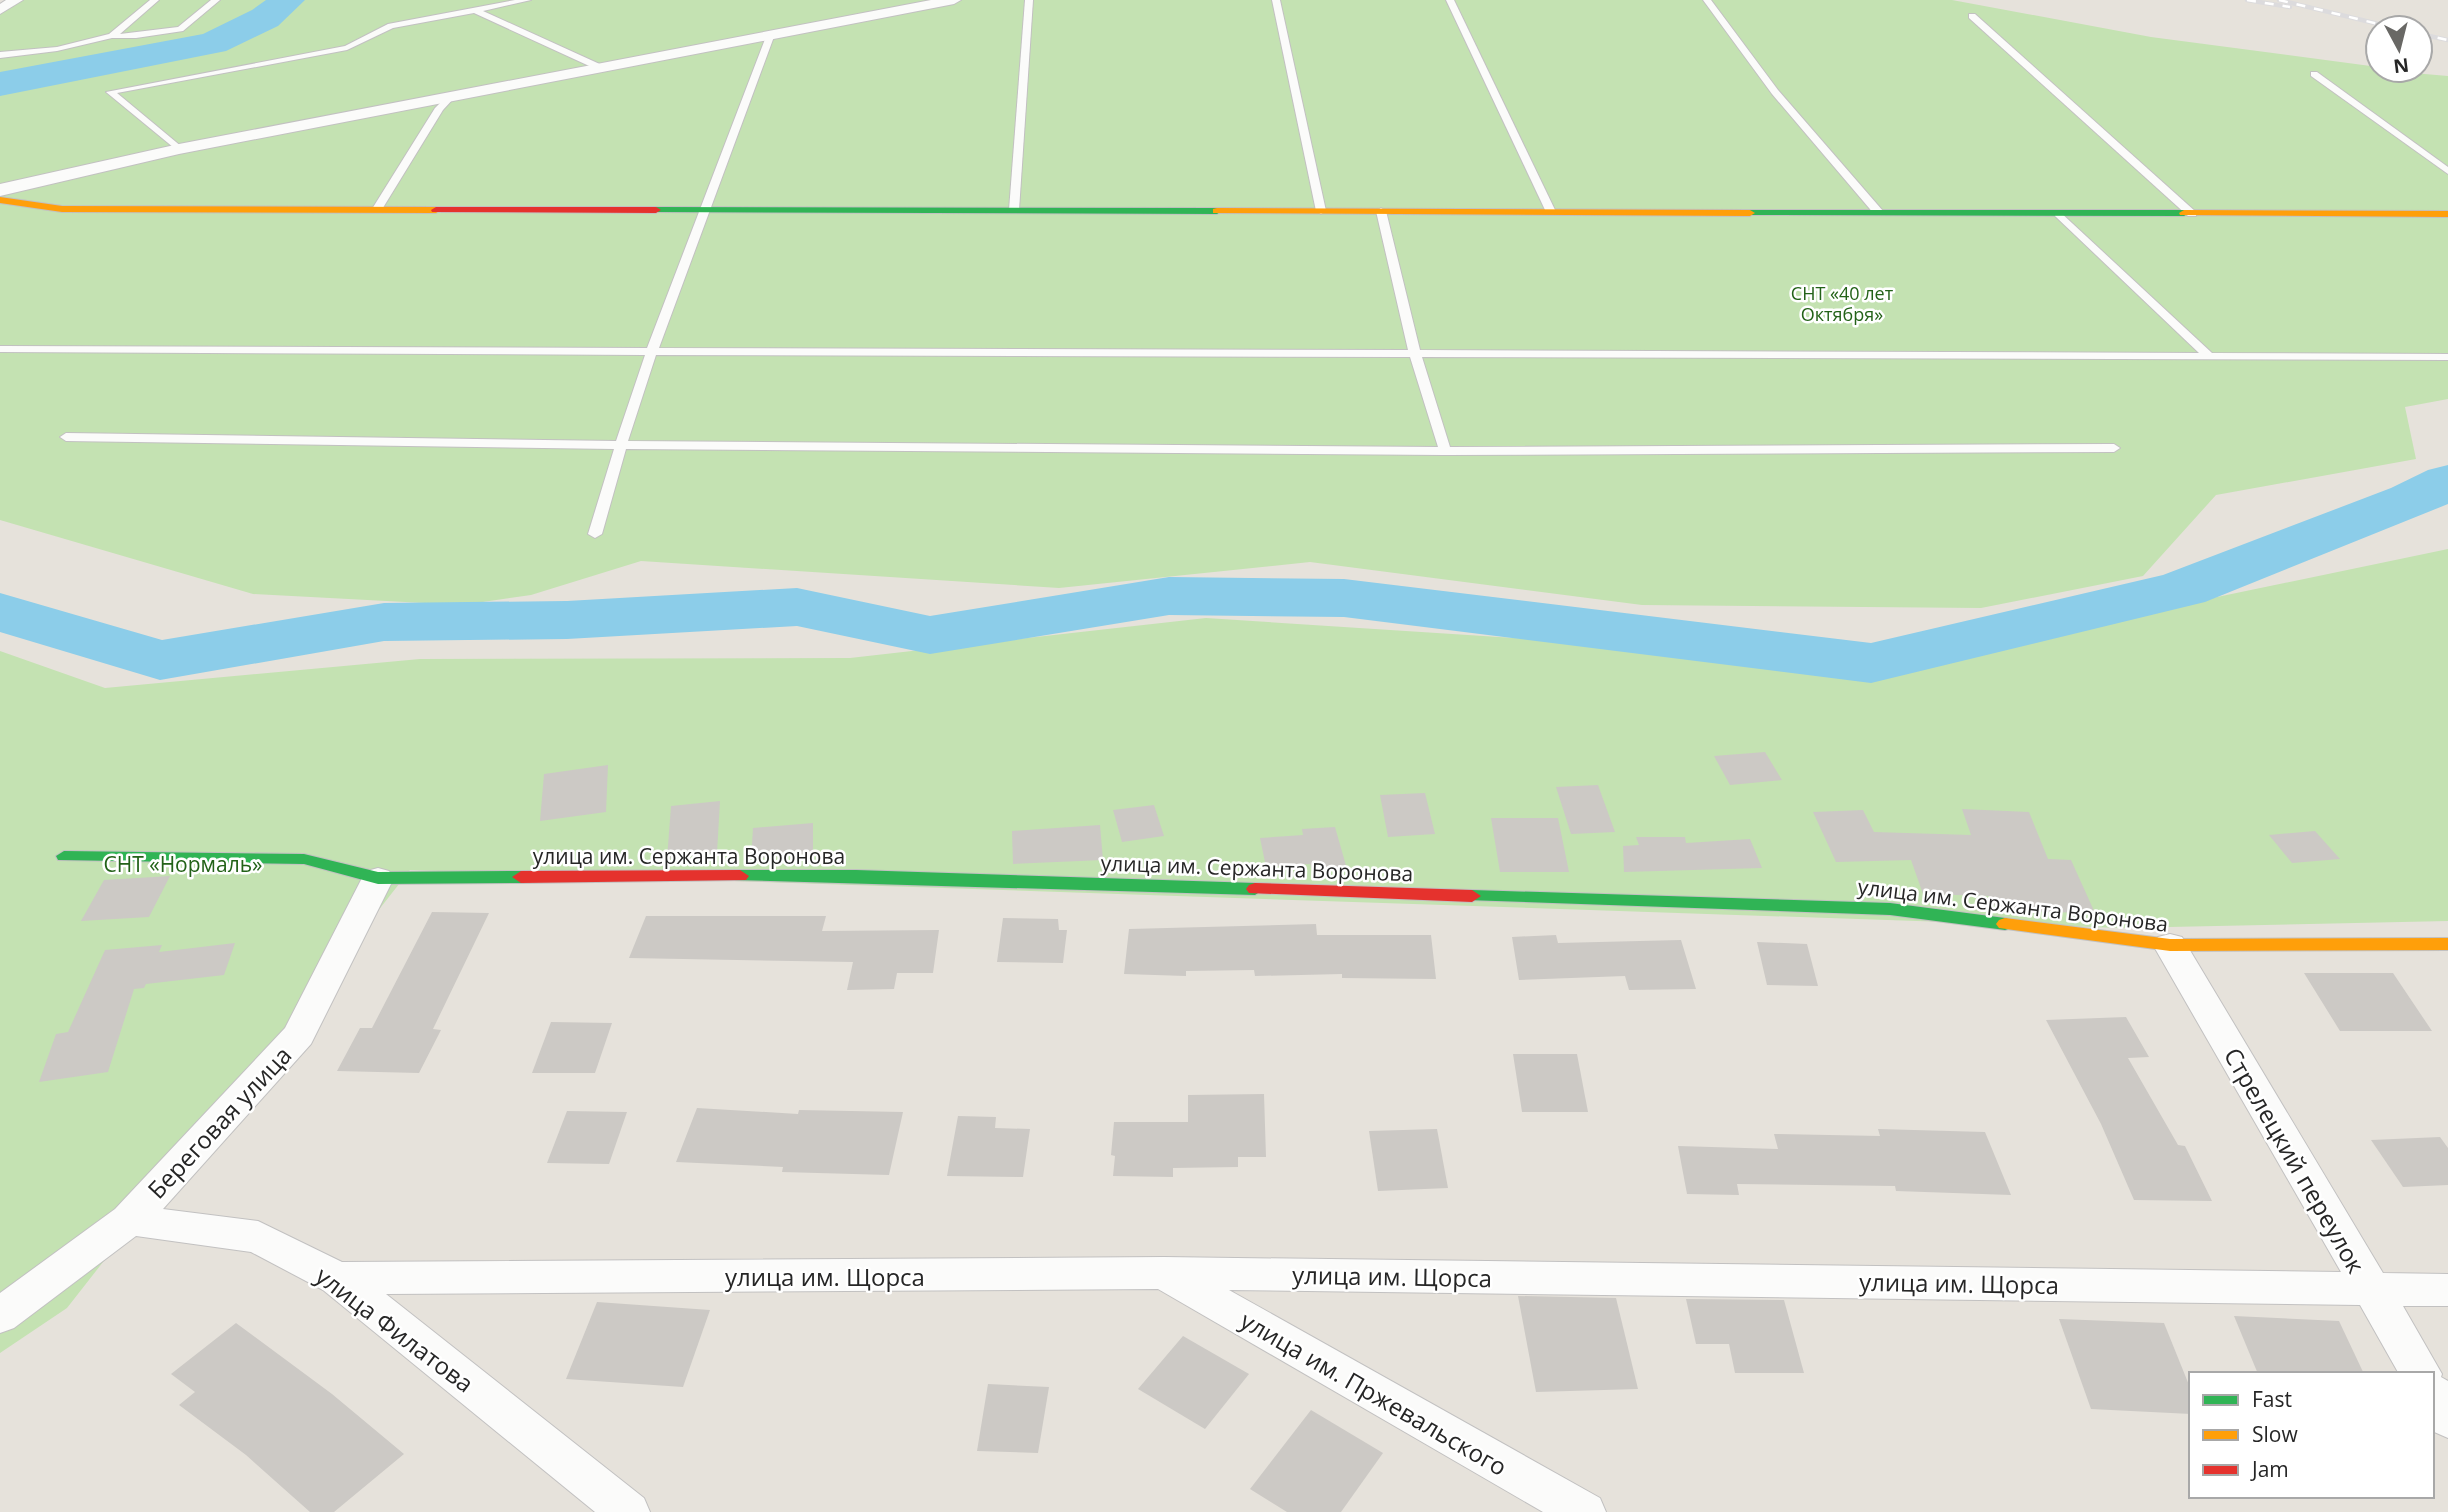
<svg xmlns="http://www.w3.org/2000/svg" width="2448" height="1512" viewBox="0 0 2448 1512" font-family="'Open Sans',sans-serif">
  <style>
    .green { fill: #c4e2b2 }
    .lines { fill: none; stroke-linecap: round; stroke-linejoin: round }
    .river { fill: #8ccde9; fill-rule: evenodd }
    .building { fill: #ccc9c5 }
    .lane-casing { stroke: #c2c1c1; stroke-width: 2 }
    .street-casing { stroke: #c2c1c1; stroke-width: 2 }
    .fast-casing { stroke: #c2c1c1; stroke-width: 2 }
    .slow-casing { stroke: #c2c1c1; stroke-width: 2 }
    .jam-casing { stroke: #c2c1c1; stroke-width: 2 }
    .lane { fill: #fbfbfa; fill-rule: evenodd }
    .street { fill: #fbfbfa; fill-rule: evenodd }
    .fast { fill: #30b455; fill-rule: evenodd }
    .slow { fill: #ff9f0a; fill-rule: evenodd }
    .jam { fill: #e5322d; fill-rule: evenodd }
    .rail-casing { stroke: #dcdbdd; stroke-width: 4.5 }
    .rail { stroke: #fff; stroke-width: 2.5; stroke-dasharray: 9; stroke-linecap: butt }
    .labels { text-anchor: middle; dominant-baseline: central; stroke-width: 5; stroke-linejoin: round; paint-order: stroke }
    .far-park-label { font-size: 18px; fill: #236218; stroke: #fff }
    .street-label { font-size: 21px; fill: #262626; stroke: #fff }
    .park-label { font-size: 21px; fill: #236218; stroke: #fff }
    .near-street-label { font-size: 24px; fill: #262626; stroke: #fff }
  </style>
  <rect width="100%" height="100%" fill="#e6e2db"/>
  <g class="green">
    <path d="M10,0H1952L2151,37L2378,67V70L2448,76V399L2405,407L2416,459L2216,495L2143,576L1981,608L1642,605L1310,562L1059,588L641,561L531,595L462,605L253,594L0,520V7Z"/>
    <path d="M2448,549V921L2121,928L410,870L67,1308L0,1353V651L105,688L420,659L850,658L1206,618L1900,663Z"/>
  </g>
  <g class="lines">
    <g class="river">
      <path d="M266,0H305L278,26L226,51L0,96V72L203,34L252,10Z"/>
      <path d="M2448,465V504L2205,602L1871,683L1344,617L1169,615L930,654L797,626L567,639L384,641L160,680L0,632V593L162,640L384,603L567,601L797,588L930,616L1169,577L1344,579L1871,643L2163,575L2391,488L2428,470Z"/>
    </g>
  </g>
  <g class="building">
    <path d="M1765,752L1782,780L1730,785L1714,756Z"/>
    <path d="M608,765L606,812L540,821L544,774Z"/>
    <path d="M1598,785L1615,832L1571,834L1556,787Z"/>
    <path d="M1425,793L1435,834L1388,837L1380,795Z"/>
    <path d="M720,801L717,853L667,859L671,806Z"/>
    <path d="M1154,805L1164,836L1122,842L1113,810Z"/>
    <path d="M1962,809L2029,812L2048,859L2071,860L2095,913L2044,912L1993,905L1989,896L1923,894L1911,860L1836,862L1813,812L1863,810L1874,832L1971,835Z"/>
    <path d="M1491,818H1558L1569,872H1500Z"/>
    <path d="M813,823V853L751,859L753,828Z"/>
    <path d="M1100,825L1103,860L1013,864L1012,831Z"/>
    <path d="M1335,827L1347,869L1312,871L1310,864L1266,867L1260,838L1303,835L1302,829Z"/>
    <path d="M2315,831L2340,859L2292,863L2269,835Z"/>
    <path d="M1636,837H1685L1686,843L1750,839L1762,868L1624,872L1623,846L1639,845Z"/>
    <path d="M170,876L149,917L81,921L104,880Z"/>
    <path d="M432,912L489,913L433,1029L441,1030L419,1073L337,1071L360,1028H372Z"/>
    <path d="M646,916H826L822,931L939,930L933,973H897L894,989L847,990L853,962L629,958Z"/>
    <path d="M1003,918L1058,919L1059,930H1067L1063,963L997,962Z"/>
    <path d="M1316,924L1317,935H1431L1436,979L1342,978V974L1255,976L1254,970L1186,971V976L1124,974L1129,929Z"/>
    <path d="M1556,935L1558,943L1681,940L1696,989L1629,990L1625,976L1519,980L1512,937Z"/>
    <path d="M1757,942L1807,944L1818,986L1767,985Z"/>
    <path d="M235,943L224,975L146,984L144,988L134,989L108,1072L39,1082L56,1034L68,1032L105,950L162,945L159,952Z"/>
    <path d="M2304,973H2393L2432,1031H2340Z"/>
    <path d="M2126,1017L2149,1057L2128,1058L2178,1145L2185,1146L2212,1201L2134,1200L2101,1124L2046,1020Z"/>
    <path d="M551,1022L612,1023L595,1073H532Z"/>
    <path d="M1513,1054H1577L1588,1112H1522Z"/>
    <path d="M1264,1094L1266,1157H1238V1167L1173,1168V1177L1113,1176L1115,1156L1111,1155L1114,1122H1188V1095Z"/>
    <path d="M697,1108L798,1114L799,1110L903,1112L889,1175L782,1172L783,1167L676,1162Z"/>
    <path d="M567,1111L627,1112L609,1164L547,1163Z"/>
    <path d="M958,1116L996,1117L995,1128L1030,1129L1023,1177L947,1176Z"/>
    <path d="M1437,1129L1448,1188L1378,1191L1369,1131Z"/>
    <path d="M1878,1129L1985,1132L2011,1195L1896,1191L1895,1186L1737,1184L1739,1195L1687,1194L1678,1146L1778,1149L1774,1134L1880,1136Z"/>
    <path d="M2440,1137L2448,1148V1185L2403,1187L2371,1140Z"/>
    <path d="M1518,1296L1616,1298L1638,1389L1536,1392Z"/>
    <path d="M1686,1299L1784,1300L1804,1373H1735L1729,1344H1696Z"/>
    <path d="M597,1302L710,1310L683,1387L566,1379Z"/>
    <path d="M2234,1316L2339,1321L2364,1374H2258Z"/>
    <path d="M2059,1319L2164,1323L2191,1390V1414L2091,1409Z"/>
    <path d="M236,1323L332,1394L404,1454L334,1512H310L246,1455L179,1405L195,1392L171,1374Z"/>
    <path d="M1183,1336L1249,1374L1205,1429L1138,1389Z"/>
    <path d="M988,1384L1049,1387L1038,1453L977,1451Z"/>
    <path d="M1311,1410L1383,1453L1341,1512H1287L1250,1489Z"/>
  </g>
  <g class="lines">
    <g class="lane-casing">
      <g id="lane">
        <path d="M150,0H159L120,34L178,27L211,0H220L183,31L136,38H112L57,51L0,58V52L57,47L109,34Z"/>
        <path d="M515,0H531L483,11L604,66V70H598L474,13L393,28L347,50L117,93L182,147L184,149L179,152L106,92L345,46L388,24Z"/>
        <path d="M1025,0H1033L1019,210L1014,213L1009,210Z"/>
        <path d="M1272,0H1280L1326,211L1321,214L1316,211Z"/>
        <path d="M1446,0H1454L1556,212L1555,214L1546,212Z"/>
        <path d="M1703,0H1711L1778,90L1883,211V215H1875L1772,94Z"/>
        <path d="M1969,14H1975L2196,212V216H2188L1969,18Z"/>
        <path d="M771,32L775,34L659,348L1408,350L1376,211L1381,208L1386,211L1420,350L2199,353L2055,216V212L2059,211L2212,353L2448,354V360L1422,357L1450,447L2114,444L2120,448L2114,452L1445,455L626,449L602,534L595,538L588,534L614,449L66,441L60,437L66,433L616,441L645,355L0,352V346L647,348L767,34ZM656,355L1410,357L1438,447L628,441Z"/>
        <path d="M2311,72H2317L2448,167V174L2311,76Z"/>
        <path d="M447,96L454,98L443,110L381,211H373L372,209L435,108Z"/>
      </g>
    </g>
    <g class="street-casing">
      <g id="street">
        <path d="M6,0H23L0,14V4Z"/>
        <path d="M931,0H961L954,4L179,154L0,196V184L179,144Z"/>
        <path d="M378,868L389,871L394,878L311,1044L163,1209L258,1221L342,1262L1164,1257L2341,1272L2153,945L2158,937L2170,934L2182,937L2383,1273L2448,1274V1306H2403L2442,1374L2441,1377L2448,1381V1438L2432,1431V1374H2399L2360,1305L1229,1290L1600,1498L1606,1512H1543L1158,1289L386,1294L644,1498L650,1512H595L323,1290L251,1252L136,1236L14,1328L0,1333V1293L115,1209L285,1028L362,878L367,871Z"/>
      </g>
    </g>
    <g class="fast-casing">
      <g id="fast">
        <path d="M656,207L1217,208L1222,211L1217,214L652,212V208Z"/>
        <path d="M1750,210H2184L2189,213L2184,216L1746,215V211Z"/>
        <path d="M64,851L304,854L378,872L521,871L530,877L521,883L378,884L304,864L58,860L56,856Z"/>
        <path d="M740,870H856L1255,883L1264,889L1255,895L734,880L731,876Z"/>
        <path d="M1472,890L1890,903L2005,918L2011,920L2014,924L2011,928L2005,930L1890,915L1466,900L1463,896Z"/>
      </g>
    </g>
    <g class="slow-casing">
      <g id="slow">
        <path d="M0,197L62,206L436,207L441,210L436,213L62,212L0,203Z"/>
        <path d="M1217,208L1750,210L1755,213L1750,216L1213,213V209Z"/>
        <path d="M2184,210L2448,211V217L2180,215L2179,213Z"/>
        <path d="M2005,918L2170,939L2448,938V950L2170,951L1999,928L1996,924L1999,920Z"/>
      </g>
    </g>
    <g class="jam-casing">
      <g id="jam">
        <path d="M436,207H656L661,210L656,213L432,212L431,210Z"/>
        <path d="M740,870L749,876L746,880L521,883L512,877L521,871Z"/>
        <path d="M1255,883L1472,890L1481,896L1472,902L1249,893L1246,889L1249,885Z"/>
      </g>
    </g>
    <use href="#lane" class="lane"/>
    <use href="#street" class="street"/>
    <use href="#fast" class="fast"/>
    <use href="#slow" class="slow"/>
    <use href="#jam" class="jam"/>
    <g class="rail-casing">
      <g id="rail">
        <path d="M2247,0L2290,7"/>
        <path d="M2279,0L2395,28"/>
        <path d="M2420,34L2448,40"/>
      </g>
    </g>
    <use href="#rail" class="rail"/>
  </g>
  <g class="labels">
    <g class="far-park-label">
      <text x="1842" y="293">СНТ «40 лет<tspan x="1842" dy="21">Октября»</tspan></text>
    </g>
    <g class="street-label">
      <text x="689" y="856">улица им. Сержанта Воронова</text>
      <text transform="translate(1257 868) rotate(2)">улица им. Сержанта Воронова</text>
      <text transform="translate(2013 905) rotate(7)">улица им. Сержанта Воронова</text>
    </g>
    <g class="park-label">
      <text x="183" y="864">СНТ «Нормаль»</text>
    </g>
    <g class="near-street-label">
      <text transform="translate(219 1122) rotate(-47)">Береговая улица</text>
      <text transform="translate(2295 1160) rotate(60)">Стрелецкий переулок</text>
      <text x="825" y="1276">улица им. Щорса</text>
      <text transform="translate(1392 1276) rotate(1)">улица им. Щорса</text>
      <text transform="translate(1959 1283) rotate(1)">улица им. Щорса</text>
      <text transform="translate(395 1329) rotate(37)">улица Филатова</text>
      <text transform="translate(1374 1393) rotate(30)">улица им. Пржевальского</text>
    </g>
  </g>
  <rect x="2189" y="1372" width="245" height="126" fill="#ffffff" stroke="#a8a8a8" stroke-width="2"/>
  <rect x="2203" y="1395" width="35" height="10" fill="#30b455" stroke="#a8a8a8" stroke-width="2"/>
  <text x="2252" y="1407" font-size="21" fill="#262626">Fast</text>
  <rect x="2203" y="1430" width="35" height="10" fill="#ff9f0a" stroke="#a8a8a8" stroke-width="2"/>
  <text x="2252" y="1442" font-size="21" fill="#262626">Slow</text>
  <rect x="2203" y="1465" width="35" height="10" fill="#e5322d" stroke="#a8a8a8" stroke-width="2"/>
  <text x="2252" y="1477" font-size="21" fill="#262626">Jam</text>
  <g transform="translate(2399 49) rotate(173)"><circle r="33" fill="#ffffff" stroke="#a8a8a8" stroke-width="2"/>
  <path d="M0-5L12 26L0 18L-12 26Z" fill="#696865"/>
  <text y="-10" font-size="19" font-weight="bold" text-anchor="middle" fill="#262626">N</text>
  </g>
</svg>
